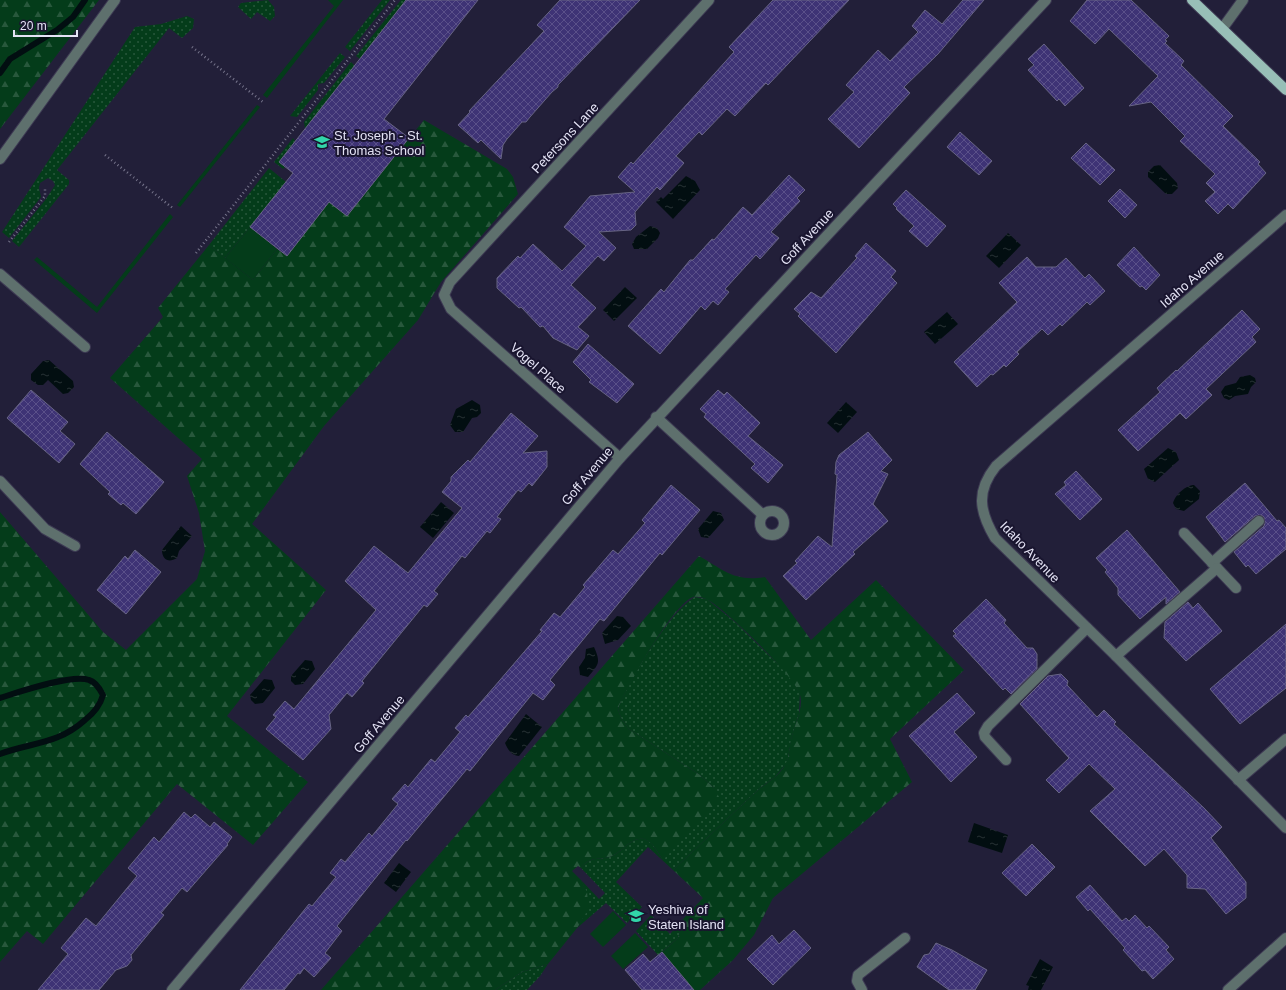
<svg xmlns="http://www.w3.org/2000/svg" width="1286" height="990" viewBox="0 0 1286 990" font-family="Helvetica,sans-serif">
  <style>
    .grass { fill: url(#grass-dots) }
    .forest { fill: url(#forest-firs) }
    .green { fill: #043c1a }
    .water { fill: url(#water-ripples) }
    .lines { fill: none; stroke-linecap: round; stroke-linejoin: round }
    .stream { stroke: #020e11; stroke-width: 6 }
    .building { fill: url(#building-cross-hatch); stroke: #676484 }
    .minor-casing { stroke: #3d3a53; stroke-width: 12 }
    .major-casing { stroke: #3d3a53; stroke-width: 12 }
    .path { stroke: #77758c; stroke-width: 2.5; stroke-dasharray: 1 3; stroke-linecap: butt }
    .minor { stroke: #5e706d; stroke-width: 10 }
    .major { stroke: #98bfb7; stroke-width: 10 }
    .labels { text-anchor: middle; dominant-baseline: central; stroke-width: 4; stroke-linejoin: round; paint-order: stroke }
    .poi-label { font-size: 13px; fill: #e4e3f5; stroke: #19152f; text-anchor: start }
    .street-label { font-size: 13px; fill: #e4e3f5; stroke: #19152f }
  </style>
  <defs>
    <pattern id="grass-dots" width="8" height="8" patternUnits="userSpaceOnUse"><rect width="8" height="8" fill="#043c1a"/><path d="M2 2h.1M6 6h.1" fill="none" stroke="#28583c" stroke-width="1.8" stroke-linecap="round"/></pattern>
    <pattern id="forest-firs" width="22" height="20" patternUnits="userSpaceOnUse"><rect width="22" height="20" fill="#043c1a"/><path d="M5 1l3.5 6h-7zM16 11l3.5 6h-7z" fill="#28583c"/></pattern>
    <pattern id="water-ripples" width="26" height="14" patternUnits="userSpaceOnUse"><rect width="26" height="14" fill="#020e11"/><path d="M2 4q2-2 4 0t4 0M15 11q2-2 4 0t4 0" fill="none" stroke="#273134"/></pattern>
    <pattern id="building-cross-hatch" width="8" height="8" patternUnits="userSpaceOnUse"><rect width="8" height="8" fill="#3e3375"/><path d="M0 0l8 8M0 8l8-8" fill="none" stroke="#5a5089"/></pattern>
  </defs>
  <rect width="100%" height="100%" fill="#221f39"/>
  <g class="grass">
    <path d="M268,0L274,7L275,16L270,21L257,12L251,19L238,7L241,3Z"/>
    <path d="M382,0H390L350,51L345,47Z"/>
    <path d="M401,0H406L360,59L356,56Z"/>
    <path d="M187,16L194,19L193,28L182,38L169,28L57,170L69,180V184L19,247L12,241L46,199L55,185L53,181L48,178L40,183L39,188L41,197L9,238L2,232L135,27L161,24Z"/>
    <path d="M340,53L345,57L324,83L318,84V90L297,117L290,116Z"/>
    <path d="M351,62L355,66L305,129L304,122Z"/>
    <path d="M293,138L295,141L279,162L285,167L283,169L274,162Z"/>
    <path d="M269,168L286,182L225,258L209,245Z"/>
    <path d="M695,597L707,599L736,623L789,675L800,693L799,714L792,736L787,763L775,777L760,788L673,870L648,847L616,882L642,907L627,923L606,903L577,928C588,910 591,899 581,880L599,899L605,893L581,868C591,855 600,861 612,856C622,852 632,836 644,839C654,842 657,853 663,860L714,788L700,775L629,729L621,718L618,709C628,682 671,609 695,597Z"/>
    <path d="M651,915L670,934L684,918L678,938L658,955L636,931Z"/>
    <path d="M548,964L540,976L527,990H495L522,972Z"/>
  </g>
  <g class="forest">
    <path d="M0,0H99L0,129Z"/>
    <path d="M424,120L507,169L513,177L518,194L441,282L418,320L324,426L252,524L326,590L227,716L308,782L253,845L177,784L43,944L27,931L0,962V512L103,632L126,650L197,579L205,551L199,513L187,476L202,459L110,378L163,317L158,308L209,245L253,280L277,249L287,256L329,202L347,216Z"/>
    <path d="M699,556C724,570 734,582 765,577L811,640L876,580L964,670L890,739L912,782L773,898L754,935L733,960L700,990H665L682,976L662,952L678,938L684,918L703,898L673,870L760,788C770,781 781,774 786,763C790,755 789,745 792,736C795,723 805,706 799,692C792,674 726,610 708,600C705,598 697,596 693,597C673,604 626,688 618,709L621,718L629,729L700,775L714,788L719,797V802L663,860C658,853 653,842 644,839C632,836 622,852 612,856C600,861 591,855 581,868L578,866L572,871L581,880L587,892L588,903L586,913L577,928L548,964L522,972L495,990H321Z"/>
  </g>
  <g class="green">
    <path d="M328,0H343L267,98L263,95L334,6Z"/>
    <path d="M257,105L260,107L180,207L177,205Z"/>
    <path d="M170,214L173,217L97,313L34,260L37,257L97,307Z"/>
    <path d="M250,227L277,249L253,280L225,258Z"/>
    <path d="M613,911L626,925L603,947L590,934Z"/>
    <path d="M635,933L648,947L623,969L611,956Z"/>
  </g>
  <g class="water">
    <path d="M1160,165L1177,183L1178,188L1172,194H1166L1148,177V172L1154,166Z"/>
    <path d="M686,176L695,181L700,190L673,219L656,202L661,197L663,199Z"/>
    <path d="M650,226L657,228L660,233L658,238L647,249H634L632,244L636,237Z"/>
    <path d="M1008,233L1021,245L999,268L986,256Z"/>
    <path d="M625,287L637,298L614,321L603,310Z"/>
    <path d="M947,312L958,324L935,344L924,332Z"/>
    <path d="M49,360L73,381L74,387L68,393L63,394L48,380L43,385H38L31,380V374L43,361Z"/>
    <path d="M1250,375L1255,378L1256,382L1251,387L1248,394L1235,396L1229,400L1224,398L1221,392L1225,386L1236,383L1240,377Z"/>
    <path d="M472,400L480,405L481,413L477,417L472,418L463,432H455L450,425L456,409Z"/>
    <path d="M846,402L857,412L838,433L827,423Z"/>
    <path d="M1168,448L1176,452L1179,460L1155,482L1148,479L1144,469Z"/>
    <path d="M1194,485L1200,491L1199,499L1184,511L1176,509L1173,503C1175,495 1186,485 1194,485Z"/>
    <path d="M441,502L454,513L433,538L420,527Z"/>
    <path d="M713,511L721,513L724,520L708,538L701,537L698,529Z"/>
    <path d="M181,526L192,536L179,551L177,558C169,563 162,560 162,550Z"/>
    <path d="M617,616L623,617L631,626L618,640L605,644L602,633Z"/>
    <path d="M594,647C601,663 599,664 588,677L580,675L579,667L585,658L586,649Z"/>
    <path d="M305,660L312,661L315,669L303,684L295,685L291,681V676Z"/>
    <path d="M264,679L272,680L275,688L263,703L255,704L251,700L250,695Z"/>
    <path d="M526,714L542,727L519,756C511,755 508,750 505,743Z"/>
    <path d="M974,823L1008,835L1002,853L968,842Z"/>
    <path d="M399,863L411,872L396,892L384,883Z"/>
    <path d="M1040,959L1053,967L1041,990H1028L1029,986L1026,985Z"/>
  </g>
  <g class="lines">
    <g class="stream">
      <path d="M0,73L10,59L57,30L73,17L85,0"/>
      <path d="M0,698C19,692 71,674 89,680C96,682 100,689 103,695C100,706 94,713 85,720C57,745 32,742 0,754"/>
    </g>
  </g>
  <g class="building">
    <path d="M406,0H478L384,119L409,138L347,216L329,202L287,256L250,227L293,173L279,162Z"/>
    <path d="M560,0H640L558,85V87L552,92L530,117L526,122H522L507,139L503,145L501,159L481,140L478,143L458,125L470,112L469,111L544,31L537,25Z"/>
    <path d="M773,0H849L768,85L766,83L735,116L727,109L702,135L699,132L676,156L684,163L660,190L657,187L635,212L636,225L631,230L599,232L616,248L604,261L598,256L571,285L596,308L578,327L589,336L577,350L553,338L543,326L540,327L521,307L519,308L497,288V278L518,256L520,258L533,244L562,271L586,246L564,227L590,196L635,192L618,177L631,162L633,164L734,52L729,47Z"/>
    <path d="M963,0H984L938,54L904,87L910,93L859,148L828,119L854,92L846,85L878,50L890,61L918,32L912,26L925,10L942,24Z"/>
    <path d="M1087,0H1131L1169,36L1165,40L1167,41L1165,43L1184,61L1181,65L1233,116L1223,126L1260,162L1258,164L1266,173L1233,209L1228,204L1218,214L1205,201L1215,192L1206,183L1215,174L1180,141L1185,136L1151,102L1129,106L1158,76L1109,29L1095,44L1070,21Z"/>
    <path d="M1044,44L1084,88L1065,106L1059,99L1057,101L1028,70L1034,65L1028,59Z"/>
    <path d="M960,132L992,161L979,175L947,147Z"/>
    <path d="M1086,143L1115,170L1100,185L1071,158Z"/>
    <path d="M789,175L805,190L797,198L800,201L771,232L779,238L760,259L756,255L725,289L729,292L718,305L713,301L705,310L701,306L660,354L628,326L661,289L664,292L690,260H693L712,239L714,240L743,207L752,215Z"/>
    <path d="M1120,189L1137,205L1125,218L1108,201Z"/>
    <path d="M906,190L946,226L927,247L909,231L914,226L896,209L897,208L893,204Z"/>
    <path d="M866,243L896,271L891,277L897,283L836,353L798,316L800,314L794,309L811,292L821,298L857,258L855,256Z"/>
    <path d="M1134,247L1160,275L1146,290L1142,286L1140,287L1117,265Z"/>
    <path d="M1027,257L1036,267H1056L1066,258L1085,278L1089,274L1105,291L1090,305L1087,302L1062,326L1060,324L1048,335L1042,329L1017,352L1019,354L1006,367L1004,365L993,375L991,374L977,387L954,362L1017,302L999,283Z"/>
    <path d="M1242,310L1260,329L1252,337L1256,342L1206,389L1212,395L1186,419L1180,413L1138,451L1118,430L1160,392L1157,388L1176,370L1177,371Z"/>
    <path d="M588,344L634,384L617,403L589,382L591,380L573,362Z"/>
    <path d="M31,390L68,422L60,431L75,444L59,463L7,418Z"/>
    <path d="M718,390L724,395L727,392L760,423L748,436L783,465L768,483L751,468L755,464L704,417L706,414L700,409Z"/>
    <path d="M511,413L538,436L523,453L547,451V467L532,486L529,483L521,492L518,490L497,517L501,519L490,533L487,531L465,558L462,556L434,591L438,594L427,607L424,605L362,681L364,683L352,697L347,693L329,715L331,729L303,760L266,729L276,717L273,715L285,701L294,709L376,610L345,581L374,546L408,573L462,508L442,492L451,481V477L468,460L470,462Z"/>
    <path d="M107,432L164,482L136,514L123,503L121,505L108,494L110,492L80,464Z"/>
    <path d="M868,432L892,460L881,471L888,474L873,504L888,521L853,552L855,554L806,600L783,576L797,563L795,561L818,536L832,547L837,475L835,474L836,462L839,455Z"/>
    <path d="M1076,471L1102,499L1080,520L1055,494L1066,485L1064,482Z"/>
    <path d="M1245,483L1277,521L1279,520L1286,528V549L1256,574L1248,565L1246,567L1234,552L1264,526L1265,523L1264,517L1261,515L1255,516L1225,542L1206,517Z"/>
    <path d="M671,485L700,510L662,555L660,553L604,621L600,619L550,680L555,685L543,700L533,693L470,771L467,769L407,841L406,840L337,926L342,931L325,953L331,958L314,977L304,968L300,974L298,973L284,990H240L309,904L312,906L336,877L330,873L341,859L345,862L369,833L372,836L398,804L392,799L405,784L408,787L431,759L435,762L460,732L455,728L466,715L468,717L494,687L542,631L540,630L554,613L560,617L585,587L583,585L613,550L618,554L645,523L642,520Z"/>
    <path d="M1127,530L1180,592L1166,604V597L1140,619L1118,595V588L1105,572L1107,570L1096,558Z"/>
    <path d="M135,550L161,572L126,614L97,590L125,556L128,559Z"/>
    <path d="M986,599L1006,620L1004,623L1027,648H1033L1037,654V669L1011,694L1005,688L1003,690L953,636L956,634L953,631Z"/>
    <path d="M1188,602L1193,608L1198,603L1222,631L1186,661L1164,638L1165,622Z"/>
    <path d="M1286,624V688L1240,724L1210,689Z"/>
    <path d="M1061,674L1068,681L1067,685L1097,717L1104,710L1116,722L1114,724L1204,808L1222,827L1211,838L1246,882V898L1226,914L1205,889L1187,888V875L1164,849L1145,866L1090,811L1115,789L1089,764L1059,793L1046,780L1069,758L1020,704L1048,676Z"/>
    <path d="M957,693L975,713L954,732L977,757L951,782L909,736Z"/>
    <path d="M184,812L191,818L195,814L210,827L214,822L232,837L227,844L228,845L187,892L182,888L161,913L164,915L131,955L132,960L127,966L116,970L99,990H38L68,954L61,948L86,918L96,926L137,876L128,868L154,837L159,842Z"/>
    <path d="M1032,844L1055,867L1026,896L1002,873Z"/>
    <path d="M1090,885L1122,921L1126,918L1129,921L1135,915L1147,928L1149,926L1169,947L1166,950L1174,959L1153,979L1145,970L1142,971L1123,950L1125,948L1090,909L1088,911L1076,897Z"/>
    <path d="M794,930L811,948L773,985L747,959L772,935L779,944Z"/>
    <path d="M936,943L952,950L987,970L975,990H949L917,967L924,955L929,954Z"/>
    <path d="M662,952L694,990H642L625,970L643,954L650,962Z"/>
  </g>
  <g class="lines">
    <g class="minor-casing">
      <g id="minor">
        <path d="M1222,29L1243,0"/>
        <path d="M0,159L115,0"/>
        <path d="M1286,215L996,466C976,491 979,511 995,538L1116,656L1286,828"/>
        <path d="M0,274L85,347"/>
        <path d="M656,417L763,515"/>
        <path d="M620,458L451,309L444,295L450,282L709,0"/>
        <path d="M0,481L45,529L75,546"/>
        <circle cx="772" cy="523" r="12"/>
        <path d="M1184,533L1236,588"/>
        <path d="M1212,563L1259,521"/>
        <path d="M1116,656L1217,568"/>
        <path d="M1006,760L985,737L984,733L988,726L1087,628"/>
        <path d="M1238,780L1286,739"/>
        <path d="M172,990L620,458L1046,0"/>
        <path d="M862,990L857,981L858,975L905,938"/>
        <path d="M1228,990L1286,938"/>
      </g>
    </g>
    <g class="major-casing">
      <path id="major" d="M1192,0L1286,90"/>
    </g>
    <g class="path">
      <path d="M192,47L263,102"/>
      <path d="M105,155L174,209"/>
      <path d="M9,242L45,196V187"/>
      <path d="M196,253L395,0"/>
    </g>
    <use href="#minor" class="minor"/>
    <use href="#major" class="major"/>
  </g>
  <defs>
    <g id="school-bare" transform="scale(1.2)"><path d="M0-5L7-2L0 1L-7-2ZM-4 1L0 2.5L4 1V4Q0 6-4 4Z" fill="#32d4a9" stroke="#19152f" stroke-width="2.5" paint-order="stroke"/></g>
  </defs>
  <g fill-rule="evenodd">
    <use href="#school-bare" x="322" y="142"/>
    <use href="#school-bare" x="636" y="916"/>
  </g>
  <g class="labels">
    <g class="poi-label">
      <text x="334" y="135">St. Joseph - St.<tspan x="334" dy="15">Thomas School</tspan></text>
      <text x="648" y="909">Yeshiva of<tspan x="648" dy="15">Staten Island</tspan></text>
    </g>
    <g class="street-label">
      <text transform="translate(565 138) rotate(-47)">Petersons Lane</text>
      <text transform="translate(807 237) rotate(-47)">Goff Avenue</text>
      <text transform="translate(1192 279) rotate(-41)">Idaho Avenue</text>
      <text transform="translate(538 368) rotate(41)">Vogel Place</text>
      <text transform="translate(587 476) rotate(-50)">Goff Avenue</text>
      <text transform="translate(1030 552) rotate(46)">Idaho Avenue</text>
      <text transform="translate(379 724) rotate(-50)">Goff Avenue</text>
    </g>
  </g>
  <path d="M14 30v6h63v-6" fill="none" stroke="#e4e3f5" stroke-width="2"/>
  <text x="20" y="30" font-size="12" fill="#e4e3f5" stroke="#19152f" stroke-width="3" paint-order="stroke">20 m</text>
</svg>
